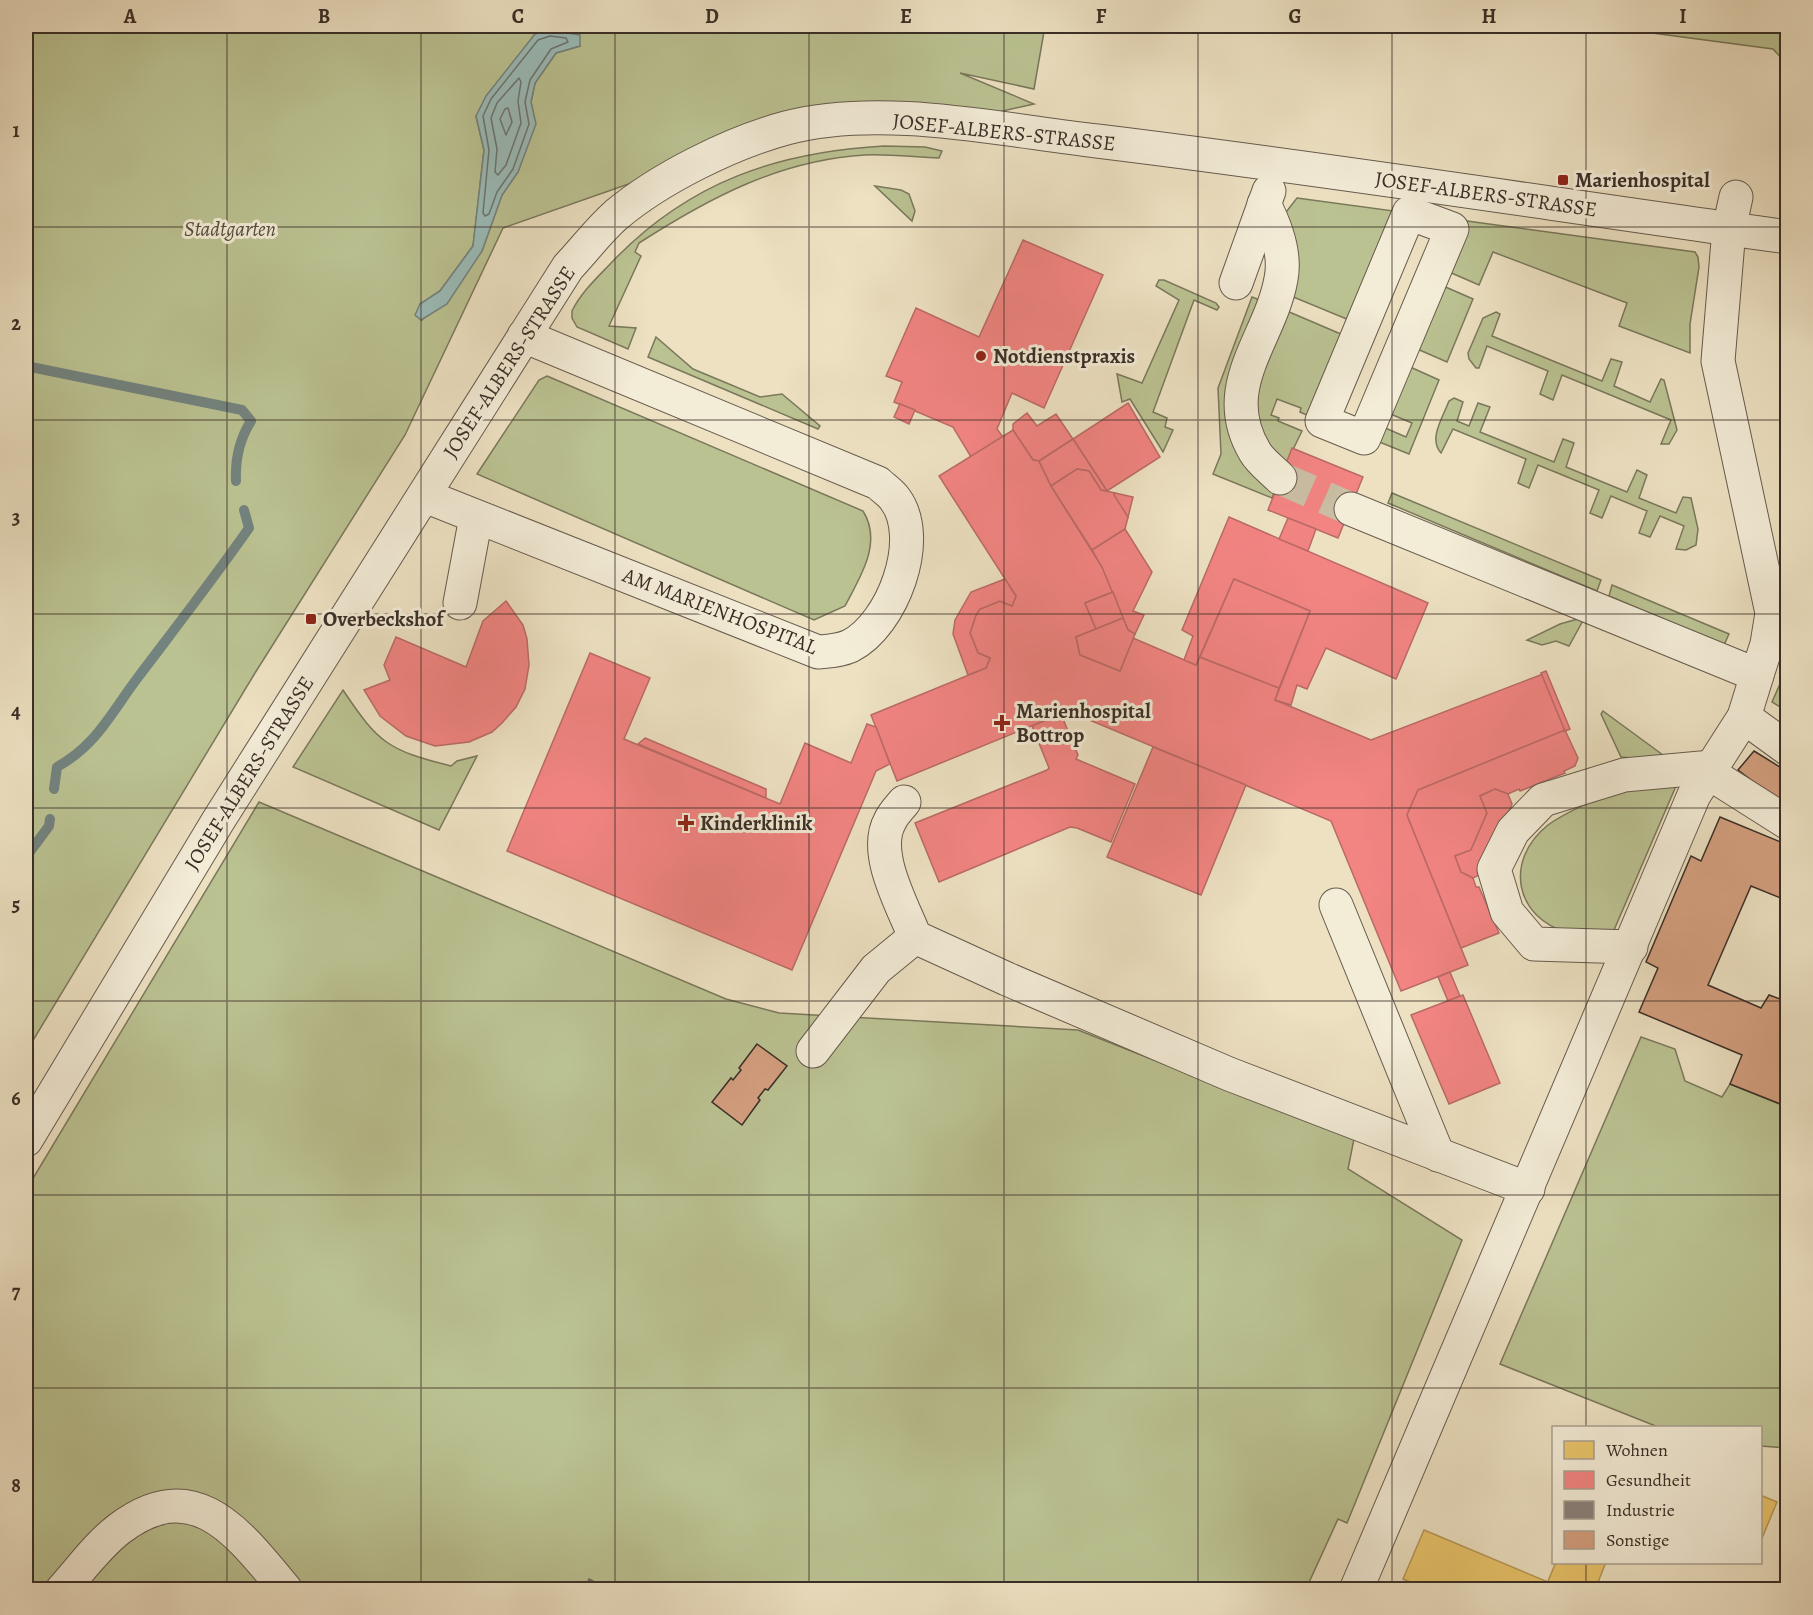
<svg xmlns="http://www.w3.org/2000/svg" width="1813" height="1615" viewBox="0 0 1813 1615" font-family="Alegreya,serif">
  <style>
    .green { fill: #bbc292; stroke: #7a785c; stroke-width: 1.5; fill-rule: evenodd }
    .water { fill: #9abcb9; stroke: #73837f; stroke-width: 1.5 }
    .homes { fill: #e9c46a; stroke: #b49756; stroke-width: 1.5 }
    .health { fill: #f28482; stroke: #ba6a67; stroke-width: 1.5 }
    .industry { fill: #8a817c; stroke: #726862; stroke-width: 1.5 }
    .lines { fill: none; stroke-linecap: round; stroke-linejoin: round }
    .shore { stroke: #6a7570; stroke-width: 1.5 }
    .stream { stroke: #73837f; stroke-width: 10 }
    .building { fill: #d49f7f; stroke: #392e27; stroke-width: 1.5 }
    .minor-tunnel { stroke: #c9bda3; stroke-width: 33; stroke-dasharray: 33 16; stroke-linecap: butt }
    .minor-casing { stroke: #665b4e; stroke-width: 35 }
    .minor { stroke: #f3ecd7; stroke-width: 33 }
    .grid { fill: none; stroke: #392e27; stroke-width: 1.5; stroke-opacity: 0.55 }
    .poi-dot { fill: #8f2418; stroke: #f3ecd7; stroke-width: 2 }
    .labels { text-anchor: middle; dominant-baseline: central; stroke-width: 6; stroke-linejoin: round; paint-order: stroke }
    .street-label { font-size: 21px; fill: #392e27; stroke: #f3ecd7 }
    .poi-label { font-size: 21px; font-weight: bold; fill: #392e27; stroke: #f3ecd7; text-anchor: start }
    .park-label { font-size: 21px; font-style: italic; fill: #534c3c; stroke: #f3ecd7 }
    .neatline { fill: none; stroke: #392e27; stroke-width: 2 }
    .grid-label { font-size: 20px; text-anchor: middle; font-weight: bold; fill: #392e27 }
  </style>
  <rect width="100%" height="100%" fill="#ede1c2"/>
  <filter id="stains"><feTurbulence type="fractalNoise" baseFrequency=".00333" numOctaves="4"/><feColorMatrix values="0 0 0 0 .2 0 0 0 0 .09 0 0 0 0 .02 0 0 0 .5 -.17"/></filter>
  <radialGradient id="worn" r=".72"><stop offset=".6" stop-color="#630" stop-opacity="0"/><stop offset="1" stop-color="#630" stop-opacity=".3"/></radialGradient>
  <g class="green">
    <path d="M26,26H1045L1034,89L960,73L1034,104L994,113L895,102L640,180L503,228L405,435L255,673L26,1052ZM567,32L580,46L556,53L535,83L531,102L535,124L518,172L502,195L482,251L422,320L420,304L440,291L473,246L484,150L476,116Z"/>
    <path d="M1599,26H1787V64L1773,49Z"/>
    <path d="M884,146L925,147L942,151L939,158C914,157 889,154 865,155C780,160 709,198 639,243L635,252L641,256L609,326L636,328L628,349L577,327L572,318V311C582,291 598,277 613,261C689,182 777,152 884,146Z"/>
    <path d="M875,186L901,190L909,194L915,211L912,221Z"/>
    <path d="M1297,198L1394,211L1349,320L1286,294L1283,216Z"/>
    <path d="M1467,221L1695,252L1698,257L1699,267L1690,324V353L1619,326L1627,303L1493,252L1479,285L1447,271Z"/>
    <path d="M1159,280H1164L1216,303L1219,307L1217,310L1194,300L1153,412L1167,418L1165,427L1173,430L1163,452L1130,399L1122,402L1117,374L1142,383L1179,300L1156,286Z"/>
    <path d="M1441,285L1473,299L1447,362L1415,348Z"/>
    <path d="M1252,297L1265,302L1236,382L1277,485L1272,498L1213,474L1221,454L1218,388Z"/>
    <path d="M1280,308L1343,335L1309,416L1300,412L1301,408L1277,399L1271,415L1279,418L1278,421L1302,431L1284,468L1250,424Z"/>
    <path d="M1496,312L1500,314L1492,336L1602,381L1611,359L1622,362L1614,386L1650,402L1661,379L1664,380L1677,430L1669,444H1661L1671,420L1562,375L1553,400L1540,394L1548,371L1487,346L1479,368H1476L1469,359L1468,353L1483,318Z"/>
    <path d="M656,337L693,369L760,397L782,394L820,426L818,429L648,357Z"/>
    <path d="M1408,366L1439,380L1409,454L1377,441L1383,427L1406,437L1412,423L1388,413Z"/>
    <path d="M547,376L863,511C883,543 860,577 845,606L814,620L477,474L539,380Z"/>
    <path d="M1454,398L1463,402L1457,421L1469,426L1478,403L1490,407L1480,432L1554,462L1563,439L1574,443L1566,467L1627,492L1637,470L1647,475L1639,498L1676,513L1683,497L1691,498L1698,529L1696,545L1686,550L1676,549L1684,526L1660,516L1650,537L1639,533L1647,511L1611,496L1602,518L1590,513L1599,490L1538,465L1529,488L1518,483L1526,459L1453,429L1441,453C1428,439 1443,417 1449,401Z"/>
    <path d="M1392,493L1601,580L1597,591L1388,503Z"/>
    <path d="M1612,585L1729,634L1724,645L1609,596Z"/>
    <path d="M1585,617L1569,646L1556,641L1542,645L1527,640L1560,624Z"/>
    <path d="M1787,668L1788,711H1787L1772,702Z"/>
    <path d="M343,690C379,744 388,750 451,766L457,761L477,756L439,830L293,767Z"/>
    <path d="M1603,711L1667,758L1666,761L1621,757L1601,714Z"/>
    <path d="M1676,786L1614,930C1601,931 1582,936 1569,933C1514,918 1504,860 1548,825C1563,814 1612,790 1631,788C1646,786 1661,786 1676,786Z"/>
    <path d="M259,802L726,999L779,1013L1078,1030L1354,1139L1348,1169L1462,1240L1347,1523L1338,1519L1306,1589L26,1590V1190Z"/>
    <path d="M1641,1037L1675,1049L1685,1081L1722,1097L1730,1084L1787,1107V1448L1761,1446L1760,1428L1658,1427L1500,1364Z"/>
  </g>
  <path class="water" d="M549,30L580,35V46L556,53L535,83L531,102L536,124L518,172L502,195L482,251L447,304L421,320L415,315L420,304L440,291L473,246L484,150L476,116L486,96L535,34Z"/>
  <g class="homes">
    <path d="M1760,1495L1777,1502L1760,1543Z"/>
    <path d="M1424,1530L1567,1590H1429L1403,1579Z"/>
    <path d="M1556,1562H1606L1595,1590H1568L1548,1581Z"/>
  </g>
  <g class="health">
    <path d="M1023,240L1103,275L1044,408L1012,393L997,429L1003,437L971,457L953,427L894,402L902,382L886,376L916,308L979,337Z"/>
    <path d="M1128,403L1160,457L1107,491L1073,439Z"/>
    <path d="M900,404L915,410L909,424L894,417Z"/>
    <path d="M1027,413L1037,426L1056,414L1073,439L1039,461L1033,460L1013,430V424Z"/>
    <path d="M1013,430L1033,460L1039,461L1051,486L1102,567L1113,592L1085,603L1096,629L1076,637L1080,655L1120,671L1133,638L1196,665L1200,657L1279,688L1275,700L1371,740L1543,674L1566,730L1418,790L1407,815L1468,965L1401,991L1331,821L1068,711L897,781L871,715L986,668L990,658L978,653L970,633L976,615L980,609L1000,601L1012,606L1016,596L939,476Z"/>
    <path d="M1073,439L1107,491L1101,490L1089,471L1077,469L1051,486L1039,461Z"/>
    <path d="M1292,448L1363,477L1338,538L1268,510Z"/>
    <path d="M1077,469L1089,471L1101,490L1115,493L1128,517L1125,529L1092,550L1051,486Z"/>
    <path d="M1115,493L1133,497L1128,517L1114,495Z"/>
    <path d="M1229,517L1428,603L1396,679L1326,648L1307,689L1297,685L1291,705L1275,700L1310,611L1234,579L1196,665L1184,660L1193,636L1182,630Z"/>
    <path d="M1288,518L1316,529L1308,551L1279,539Z"/>
    <path d="M1125,529L1152,572L1133,611L1144,615L1135,634L1128,630L1102,567L1092,550Z"/>
    <path d="M1005,579L1016,596L1012,606L1000,601L980,609L976,615L970,633L978,653L990,658L986,668L968,675L953,634L955,620L971,592Z"/>
    <path d="M1234,579L1310,611L1279,688L1200,657Z"/>
    <path d="M1113,592L1123,618L1096,629L1085,603Z"/>
    <path d="M506,601L523,625L527,639L529,665L525,689L516,707L502,723L492,732L469,742L435,746L406,736L380,716L364,690L390,680L384,665L396,637L466,667L483,621Z"/>
    <path d="M1123,618L1128,630L1135,634L1120,671L1080,655L1076,637Z"/>
    <path d="M590,653L650,678L624,739L780,804L805,743L851,763L867,724L876,727L890,764L876,771L792,970L507,851Z"/>
    <path d="M1546,671L1570,729L1565,731L1541,673Z"/>
    <path d="M1061,714L1078,755L1076,759L1135,784L1111,842L1077,828L1070,827L939,882L915,823L1047,770L1049,768L1032,726Z"/>
    <path d="M1565,730L1578,758L1575,766L1564,771L1565,773L1520,791L1519,789L1508,794L1495,789L1480,796L1487,813L1471,850L1455,856L1461,872L1473,878L1476,887H1479L1499,933L1461,948L1407,815L1418,790Z"/>
    <path d="M645,738L766,789V798L638,744Z"/>
    <path d="M1153,747L1246,785L1201,895L1107,857Z"/>
    <path d="M1495,789L1508,794L1512,804L1483,873L1473,878L1461,872L1455,856L1471,850L1487,813L1480,796Z"/>
    <path d="M1450,972L1460,996L1448,1001L1438,977Z"/>
    <path d="M1463,995L1500,1083L1449,1104L1411,1015Z"/>
  </g>
  <path class="industry" d="M589,1579L610,1590H584Z"/>
  <g class="lines">
    <g class="shore">
      <path d="M550,36L566,38L568,42L551,49L530,80L525,102L529,124L513,169L497,192L489,214L485,216L483,213L489,150L483,116L491,99L538,40Z"/>
      <path d="M519,78L521,82L518,101L521,123L506,165L498,175L495,172L497,149L491,118L497,103Z"/>
      <path d="M508,108L512,122L506,135L500,119L505,109Z"/>
    </g>
    <g class="stream">
      <path d="M26,366L242,410L251,421C239,440 235,459 236,481"/>
      <path d="M54,789L57,767C98,744 112,711 139,676C176,627 214,578 249,528L244,510"/>
      <path d="M26,857L49,826L50,819"/>
    </g>
  </g>
  <g class="building">
    <path d="M1754,751L1788,772V808L1738,770Z"/>
    <path d="M1720,817L1788,845V901L1751,886L1708,985L1761,1008L1769,995L1788,1002V1107L1730,1084L1742,1055L1639,1012L1658,968L1646,962L1691,856L1701,861Z"/>
    <path d="M757,1044L787,1066L768,1090L765,1089L758,1098L760,1100L742,1125L712,1102L731,1078L733,1080L741,1070L739,1068Z"/>
  </g>
  <g class="lines">
    <path class="minor-tunnel" d="M1280,478L1351,509"/>
    <g class="minor-casing">
      <g id="minor">
        <path d="M1264,204C1275,225 1286,254 1281,279C1270,340 1216,387 1255,452C1260,461 1272,470 1280,478"/>
        <path d="M1409,213L1452,229L1364,438L1322,421Z"/>
        <path d="M1236,283L1269,191"/>
        <path d="M425,496L818,652C829,651 839,651 850,646C892,625 925,539 895,499C891,493 883,488 878,483L524,336"/>
        <path d="M1351,509L1757,675L1767,644L1772,613L1718,361L1729,229L1736,197"/>
        <path d="M460,603L476,517"/>
        <path d="M1744,717L1788,749"/>
        <path d="M1709,773L1788,823"/>
        <path d="M904,802C899,808 893,814 890,821C872,853 903,906 915,937L1007,979L1229,1074L1528,1189"/>
        <path d="M1336,905L1438,1155"/>
        <path d="M1631,947L1534,944L1507,912L1494,869L1513,831L1543,800L1624,775L1712,767"/>
        <path d="M813,1051L876,969L915,937"/>
        <path d="M26,1140L218,821L568,267C584,250 599,230 616,215C660,178 731,143 786,128C881,103 1001,130 1097,141C1328,169 1557,205 1788,237"/>
        <path d="M62,1590C80,1570 98,1545 119,1529C195,1471 239,1534 286,1590"/>
        <path d="M1356,1590L1694,795L1744,717L1757,675"/>
      </g>
    </g>
    <use href="#minor" class="minor"/>
  </g>
  <path class="grid" d="M227,26V1590M421,26V1590M615,26V1590M809,26V1590M1004,26V1590M1198,26V1590M1392,26V1590M1586,26V1428M26,227H1788M26,420H1788M26,614H1788M26,808H1788M26,1001H1788M26,1195H1788M26,1388H1788M1586,1562V1590"/>
  <g class="poi-dot">
    <rect x="1557" y="174" width="12" height="12" rx="3"/>
    <circle cx="981" cy="356" r="6"/>
    <rect x="305" y="613" width="12" height="12" rx="3"/>
    <path d="M999 714h6v6h6v6h-6v6h-6v-6h-6v-6h6z"/>
    <path d="M683 814h6v6h6v6h-6v6h-6v-6h-6v-6h6z"/>
  </g>
  <g class="labels">
    <g class="street-label">
      <text transform="translate(1004 132) rotate(6)">JOSEF-ALBERS-STRASSE</text>
      <text transform="translate(1486 194) rotate(8)">JOSEF-ALBERS-STRASSE</text>
      <text transform="translate(509 362) rotate(-57)">JOSEF-ALBERS-STRASSE</text>
      <text transform="translate(720 611) rotate(21)">AM MARIENHOSPITAL</text>
      <text transform="translate(249 773) rotate(-58)">JOSEF-ALBERS-STRASSE</text>
    </g>
    <g class="poi-label">
      <text x="1575" y="180">Marienhospital</text>
      <text x="993" y="356">Notdienstpraxis</text>
      <text x="323" y="619">Overbeckshof</text>
      <text x="1016" y="711">Marienhospital<tspan x="1016" dy="24">Bottrop</tspan></text>
      <text x="700" y="823">Kinderklinik</text>
    </g>
    <g class="park-label">
      <text x="230" y="229">Stadtgarten</text>
    </g>
  </g>
  <rect width="1813" height="1615" fill="none" stroke="#ede1c2" stroke-width="66"/>
  <rect x="1552" y="1426" width="210" height="138" fill="#f3ecd7" stroke="#a9a091" stroke-width="1.5"/>
  <rect x="1564" y="1441" width="30" height="18" fill="#e9c46a" stroke="#a9a091" stroke-width="1.5"/>
  <text x="1606" y="1456" font-size="18" fill="#392e27">Wohnen</text>
  <rect x="1564" y="1471" width="30" height="18" fill="#f28482" stroke="#a9a091" stroke-width="1.5"/>
  <text x="1606" y="1486" font-size="18" fill="#392e27">Gesundheit</text>
  <rect x="1564" y="1501" width="30" height="18" fill="#8a817c" stroke="#a9a091" stroke-width="1.5"/>
  <text x="1606" y="1516" font-size="18" fill="#392e27">Industrie</text>
  <rect x="1564" y="1531" width="30" height="18" fill="#d49f7f" stroke="#a9a091" stroke-width="1.5"/>
  <text x="1606" y="1546" font-size="18" fill="#392e27">Sonstige</text>
  <rect x="33" y="33" width="1747" height="1549" class="neatline"/>
  <g class="grid-label">
    <text x="130" y="23">A</text>
    <text x="324" y="23">B</text>
    <text x="518" y="23">C</text>
    <text x="712" y="23">D</text>
    <text x="906" y="23">E</text>
    <text x="1101" y="23">F</text>
    <text x="1295" y="23">G</text>
    <text x="1489" y="23">H</text>
    <text x="1683" y="23">I</text>
    <text x="16" y="137">1</text>
    <text x="16" y="330">2</text>
    <text x="16" y="524">3</text>
    <text x="16" y="718">4</text>
    <text x="16" y="911">5</text>
    <text x="16" y="1105">6</text>
    <text x="16" y="1298">7</text>
    <text x="16" y="1492">8</text>
  </g>
  <rect width="100%" height="100%" filter="url(#stains)"/>
  <rect width="100%" height="100%" fill="url(#worn)"/>
</svg>
